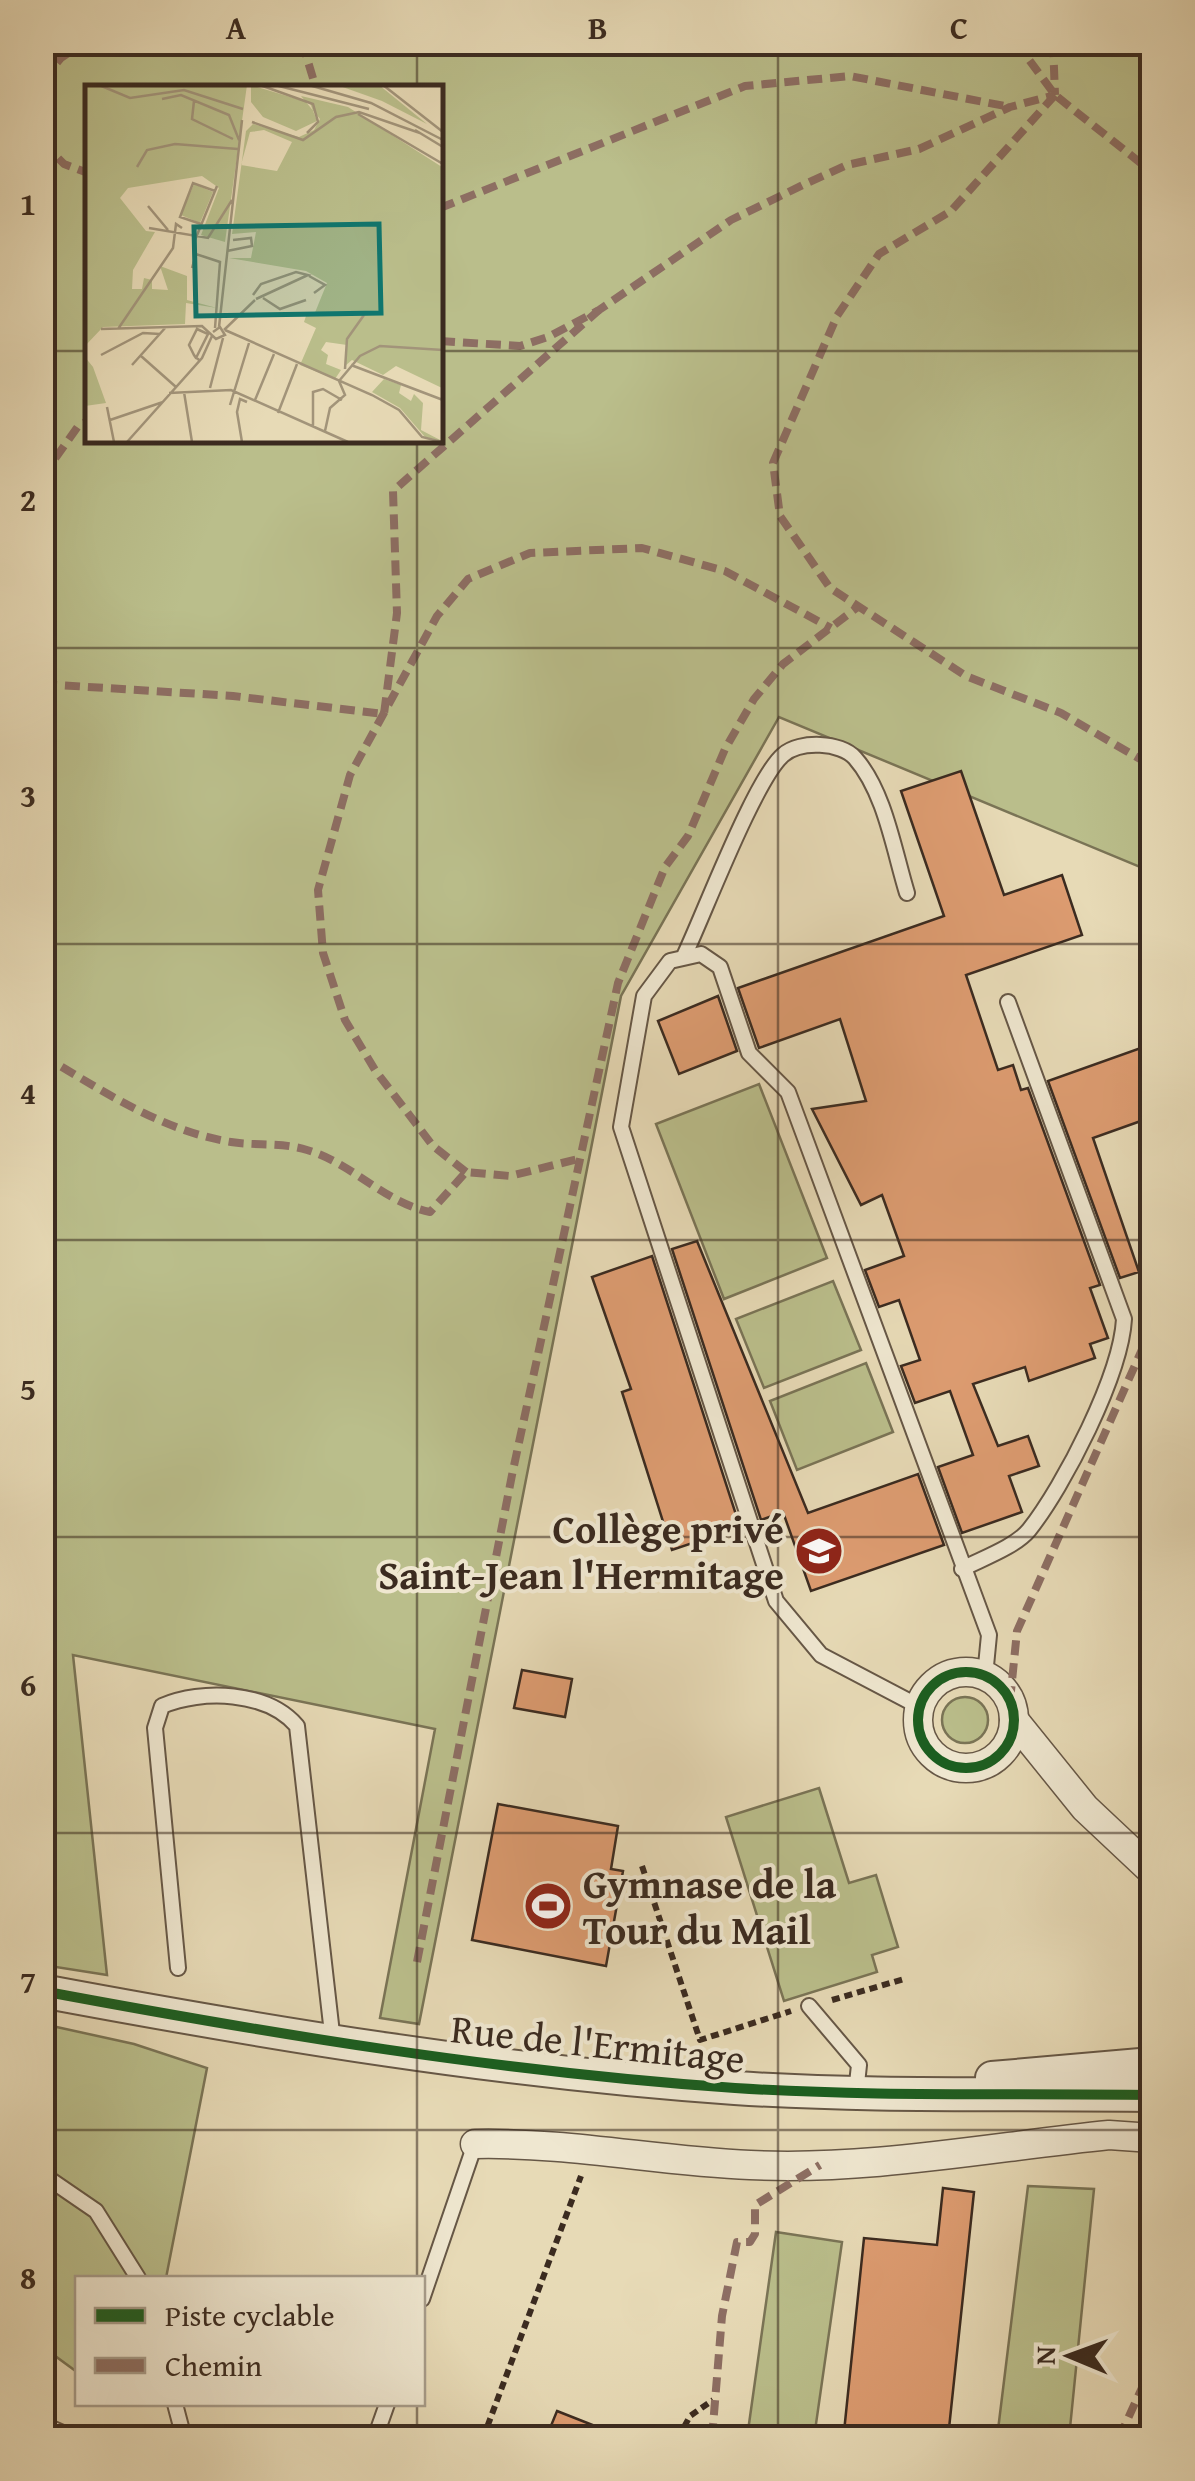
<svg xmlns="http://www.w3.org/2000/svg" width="1195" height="2481" viewBox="0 0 1195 2481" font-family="'Gentium Book Plus',serif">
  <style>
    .green { fill: #babe8b; stroke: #7a7456; stroke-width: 2.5; fill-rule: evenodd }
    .building { fill: #dd9c71; stroke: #3b2b20; stroke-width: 2.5 }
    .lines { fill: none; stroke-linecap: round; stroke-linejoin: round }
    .service-casing { stroke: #665746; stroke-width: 18 }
    .minor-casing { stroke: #665746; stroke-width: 31 }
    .tertiary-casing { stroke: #665746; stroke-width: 36 }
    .path { stroke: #3b2b20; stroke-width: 6; stroke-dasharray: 8 5; stroke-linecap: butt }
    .service { stroke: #efe7d0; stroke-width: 14 }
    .minor { stroke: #efe7d0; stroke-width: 28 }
    .tertiary { stroke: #efe7d0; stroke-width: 32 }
    .quiet { stroke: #8d6e63; stroke-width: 8; stroke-dasharray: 15 8; stroke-linecap: butt }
    .cycleway-casing { stroke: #efe7d0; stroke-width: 16 }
    .cycleway { stroke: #1b5e20; stroke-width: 10 }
    .grid { fill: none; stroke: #3b2b20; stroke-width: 2.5; stroke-opacity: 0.55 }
    .labels { text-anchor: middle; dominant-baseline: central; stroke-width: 8; stroke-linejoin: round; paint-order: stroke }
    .poi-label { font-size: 40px; font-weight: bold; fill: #3b2b20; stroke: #efe7d0; text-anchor: end }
    .street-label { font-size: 40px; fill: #3b2b20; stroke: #efe7d0 }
    .inset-road { fill: none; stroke: #a2947a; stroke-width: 2.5 }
    .view { fill: #0f766e; fill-opacity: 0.15; stroke: #0f766e; stroke-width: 5 }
    .inset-edge { fill: none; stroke: #3b2b20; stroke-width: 5 }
    .neatline { fill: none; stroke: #3b2b20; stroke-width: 4 }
    .grid-label { font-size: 32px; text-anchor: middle; font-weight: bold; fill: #3b2b20 }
  </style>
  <rect width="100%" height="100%" fill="#e7dab6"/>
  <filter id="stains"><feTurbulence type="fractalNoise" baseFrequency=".002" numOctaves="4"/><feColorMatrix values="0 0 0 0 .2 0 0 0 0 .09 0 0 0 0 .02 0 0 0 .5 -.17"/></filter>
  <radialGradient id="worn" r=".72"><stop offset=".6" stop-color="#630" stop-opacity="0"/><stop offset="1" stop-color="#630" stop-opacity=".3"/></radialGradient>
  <g class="green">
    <path d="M42,43H1152V872L779,717L621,996L419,2024L380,2018L435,1729L73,1655L107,1975L43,1965ZM88,88H440V440H88Z"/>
    <path d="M759,1084L827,1258L724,1299L656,1124Z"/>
    <path d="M833,1281L861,1350L764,1388L736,1319Z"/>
    <path d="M866,1363L893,1432L797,1470L770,1401Z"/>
    <circle cx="965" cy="1720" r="23"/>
    <path d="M819,1788L849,1883L876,1875L898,1947L872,1955L877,1972L784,2001L726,1817Z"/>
    <path d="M43,2024L134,2044L207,2068L166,2278H78L77,2372L43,2347Z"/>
    <path d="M1028,2186L1094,2189L1069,2438H997Z"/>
    <path d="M776,2232L842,2242L814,2438L748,2431Z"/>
  </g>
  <g class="building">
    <path d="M961,771L1004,895L1062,875L1082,935L966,975L998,1070L1013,1065L1021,1090L1028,1088L1100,1285L1090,1288L1108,1338L1090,1344L1095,1358L1029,1381L1025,1367L973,1384L998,1446L1028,1436L1039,1466L1009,1476L1022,1512L962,1533L938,1467L973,1455L950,1391L915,1403L901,1366L920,1360L899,1300L879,1307L865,1270L904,1256L882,1195L861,1205L812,1109L866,1101L840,1019L759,1048L738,988L944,916L901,791Z"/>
    <path d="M718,996L737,1051L679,1074L658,1021Z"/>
    <path d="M1152,1044V1117L1093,1138L1139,1272L1120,1278L1048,1081Z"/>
    <path d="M697,1241L808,1513L918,1474L944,1545L811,1591L783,1512L761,1520L672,1249Z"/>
    <path d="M652,1256L740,1527L672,1550L622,1392L631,1389L592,1277Z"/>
    <path d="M522,1670L572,1679L565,1717L514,1708Z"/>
    <path d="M498,1804L618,1826L611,1869L623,1871L606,1966L472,1940Z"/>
    <path d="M943,2188L974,2192L948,2438H886L844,2432L864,2238L937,2245Z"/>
    <path d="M557,2411L623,2437L622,2438H546Z"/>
  </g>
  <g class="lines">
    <g class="service-casing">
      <g id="service">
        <path d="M685,954C704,914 755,779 783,755C800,740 841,742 855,758C885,792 894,851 907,893"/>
        <path d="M962,1569C981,1559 1015,1547 1029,1530C1064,1486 1121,1375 1124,1319L1008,1002"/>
        <path d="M920,1707L821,1655L776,1601L621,1127L644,996L670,961L701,954L720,967L749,1053L788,1092L989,1635L985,1676"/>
        <path d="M178,1968L155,1728L162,1706C202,1689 267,1691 297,1726L333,2042"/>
        <path d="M809,2006L859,2065L856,2093"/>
        <path d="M42,2174L96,2211L138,2278"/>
        <path d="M422,2299L475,2144"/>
        <path d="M175,2404L184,2438"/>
        <path d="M42,2424L74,2438"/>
        <path d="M375,2438L387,2404"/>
      </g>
    </g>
    <g class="minor-casing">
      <g id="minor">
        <circle cx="966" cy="1720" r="48"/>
        <path d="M1014,1720L1085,1808L1152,1871"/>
        <path d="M475,2144C568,2142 657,2161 750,2165C868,2171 991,2147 1109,2135L1152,2138"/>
      </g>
    </g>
    <g class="tertiary-casing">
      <g id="tertiary">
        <path d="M42,1991C272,2034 502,2072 735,2088C874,2097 1013,2093 1152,2095"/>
        <path d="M992,2078L1152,2064"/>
      </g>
    </g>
    <g class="path">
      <path d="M642,1866L700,2040L791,2011"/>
      <path d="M832,2000L904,1979"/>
      <path d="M483,2438L581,2176"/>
      <path d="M678,2438L690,2416L713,2400"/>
    </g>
    <use href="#service" class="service"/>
    <use href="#minor" class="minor"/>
    <use href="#tertiary" class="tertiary"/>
    <g class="quiet">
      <path d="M302,42L316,88"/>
      <path d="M1016,42L1055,95L1152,172"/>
      <path d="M1053,42L1055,95"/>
      <path d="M42,80L61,58L85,42"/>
      <path d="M1055,95L951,211L879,254L837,316L773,463L780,516L830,588L966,676L1061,713L1152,766"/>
      <path d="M42,142L64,164L88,173"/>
      <path d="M440,208L745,86L850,76L1010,107"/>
      <path d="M440,341L520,346L548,337L599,310L731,220L805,184L847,165L919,149L1010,107L1055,95"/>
      <path d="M42,477L79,425L88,421"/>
      <path d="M42,684L233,696L384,714L397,613L393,491L599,310"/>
      <path d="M42,1055C101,1090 162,1131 231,1142C257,1146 281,1142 307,1150C352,1163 385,1203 430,1212L466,1172L510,1176L578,1159"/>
      <path d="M466,1172L433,1146L375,1070L345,1020L323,953L318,890L350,775L437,616L468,579L530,553L642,548L725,571L831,628"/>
      <path d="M1010,1701L1017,1631L1152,1327"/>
      <path d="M417,1962L512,1475L618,983L665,867L688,836L725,749L754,699L783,664L859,606"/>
      <path d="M712,2438L722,2316L737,2242H750L755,2234V2205L820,2165"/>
      <path d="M1119,2438L1152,2366"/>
    </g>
    <g class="cycleway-casing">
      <g id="cycleway">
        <circle cx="966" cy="1720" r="48"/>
        <path d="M42,1991C272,2034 502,2072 735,2088C874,2097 1013,2093 1152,2095"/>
      </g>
    </g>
    <use href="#cycleway" class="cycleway"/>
  </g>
  <path class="grid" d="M417,42V88M778,42V2438M42,351H88M440,351H1152M417,440V2278M42,648H1152M42,944H1152M42,1240H1152M42,1537H1152M42,1833H1152M42,2130H1152M417,2404V2438"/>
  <defs>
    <g id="school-disc" transform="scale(2.5)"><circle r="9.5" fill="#8f2418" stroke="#efe7d0"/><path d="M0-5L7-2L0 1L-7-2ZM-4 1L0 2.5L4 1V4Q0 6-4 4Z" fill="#fff"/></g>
    <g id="stadium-disc" transform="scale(2.5)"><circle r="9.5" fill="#8f2418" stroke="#efe7d0"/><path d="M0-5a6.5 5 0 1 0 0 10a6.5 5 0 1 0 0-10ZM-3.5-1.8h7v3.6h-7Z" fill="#fff"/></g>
  </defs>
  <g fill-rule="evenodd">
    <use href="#school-disc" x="819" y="1551"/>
    <use href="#stadium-disc" x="548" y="1906"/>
  </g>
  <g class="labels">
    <g class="poi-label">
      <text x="784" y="1528">Collège privé<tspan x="784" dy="46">Saint-Jean l'Hermitage</tspan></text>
      <text x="583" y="1883" text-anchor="start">Gymnase de la<tspan x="583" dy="46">Tour du Mail</tspan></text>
    </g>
    <g class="street-label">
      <text transform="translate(598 2043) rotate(6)">Rue de l'Ermitage</text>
    </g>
  </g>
  <g transform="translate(85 85)">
    <rect width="358" height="358" fill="#e7dab6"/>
    <path d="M0,0H162L140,157L116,150L134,103L117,91L43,103L35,113L61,146L70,147L48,185L47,204H57L59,193L67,195V204L83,205L75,181L102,191V215L132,223L101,218L100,239L18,242L0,261ZM166,0L225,18L232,36L211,46L178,32L166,17ZM252,0H294L342,39L297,16ZM216,11L263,22L357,82V303L311,281L298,290L267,275L260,281L262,260L241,257L236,265L243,270L241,279L256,285L250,294L215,280L231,243L219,237L222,228L229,230L242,198L221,186L144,173H166L171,147L147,149L161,46L168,39L214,52L229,45L235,34ZM179,45L207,57L192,86L156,80L165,47ZM109,99L128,107L115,138L96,130ZM0,272L8,282L21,318L0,321ZM299,294L316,300L314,308L326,316L329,309L338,318L336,345L357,356L340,352L315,323L287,307Z" fill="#babe8b" fill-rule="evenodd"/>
    <path class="inset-road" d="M14,0L45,13L99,5L158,24M175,0L228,19L233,37L222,48M190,0L284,24M224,0L286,18L358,55M298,0L358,47M77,14L96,10L144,30L154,55M109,16L107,34L148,54M273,29L358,79M167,37L218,55L251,32L274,27L335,48M330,45L358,62M52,82L62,65L90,59L153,64M63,121L83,145M116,139L95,132L108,98L130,106M64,143L123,153L147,115M110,155L132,101M142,166L167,161L166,153L148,155M107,183L111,169L135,177L130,243M224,191L240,200L229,208M168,210L176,199L211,187L223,190L171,214M178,213L195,224L221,215M134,242L157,35M16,244L117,241L131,254L140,250L135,242L128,247M33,244L88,163L91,139L97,143M139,245L170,215M140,245L287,310L314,325L337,352L357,357M16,270L58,248L75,249M56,271L91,302M111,273L123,249L112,244L104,260L109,270L111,273L113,274L115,276M47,280L81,242M266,280L358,315M260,284L262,254L279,230M254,296L275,271L295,261L358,265M125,303L138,253M99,307L107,357M84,308L146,305L263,357M170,315L189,269M145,320L164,258M22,322L29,357M193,328L212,279M25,335L78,317M228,342V307L238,304L257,315M240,346L245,323L260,310L254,296M42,357L117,273L127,251M157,357L152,327L155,314L162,317"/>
    <path class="view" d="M294,139L296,228L111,231L109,142Z"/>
    <rect width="358" height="358" class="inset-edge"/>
  </g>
  <rect width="1195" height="2481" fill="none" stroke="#e7dab6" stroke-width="110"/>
  <rect x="75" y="2276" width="350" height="130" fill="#efe7d0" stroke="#a79c8a" stroke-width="2.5"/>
  <rect x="95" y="2308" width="50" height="15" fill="#1b5e20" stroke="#a79c8a" stroke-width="2.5"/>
  <text x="165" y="2326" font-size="30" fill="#3b2b20">Piste cyclable</text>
  <rect x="95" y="2358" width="50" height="15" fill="#8d6e63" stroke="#a79c8a" stroke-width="2.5"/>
  <text x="165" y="2376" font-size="30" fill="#3b2b20">Chemin</text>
  <g transform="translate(1070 2356) rotate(271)" stroke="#efe7d0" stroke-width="8" paint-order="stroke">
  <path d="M0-8L18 38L0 25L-18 38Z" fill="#3b2b20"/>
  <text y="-15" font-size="28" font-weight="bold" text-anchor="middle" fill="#3b2b20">N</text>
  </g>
  <rect x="55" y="55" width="1085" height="2371" class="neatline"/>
  <g class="grid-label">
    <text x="236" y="39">A</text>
    <text x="598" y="39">B</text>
    <text x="959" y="39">C</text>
    <text x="28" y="215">1</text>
    <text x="28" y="511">2</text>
    <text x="28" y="807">3</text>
    <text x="28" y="1104">4</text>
    <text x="28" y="1400">5</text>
    <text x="28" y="1696">6</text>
    <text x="28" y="1993">7</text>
    <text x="28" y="2289">8</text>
  </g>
  <rect width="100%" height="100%" filter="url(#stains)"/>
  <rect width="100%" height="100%" fill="url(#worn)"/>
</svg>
